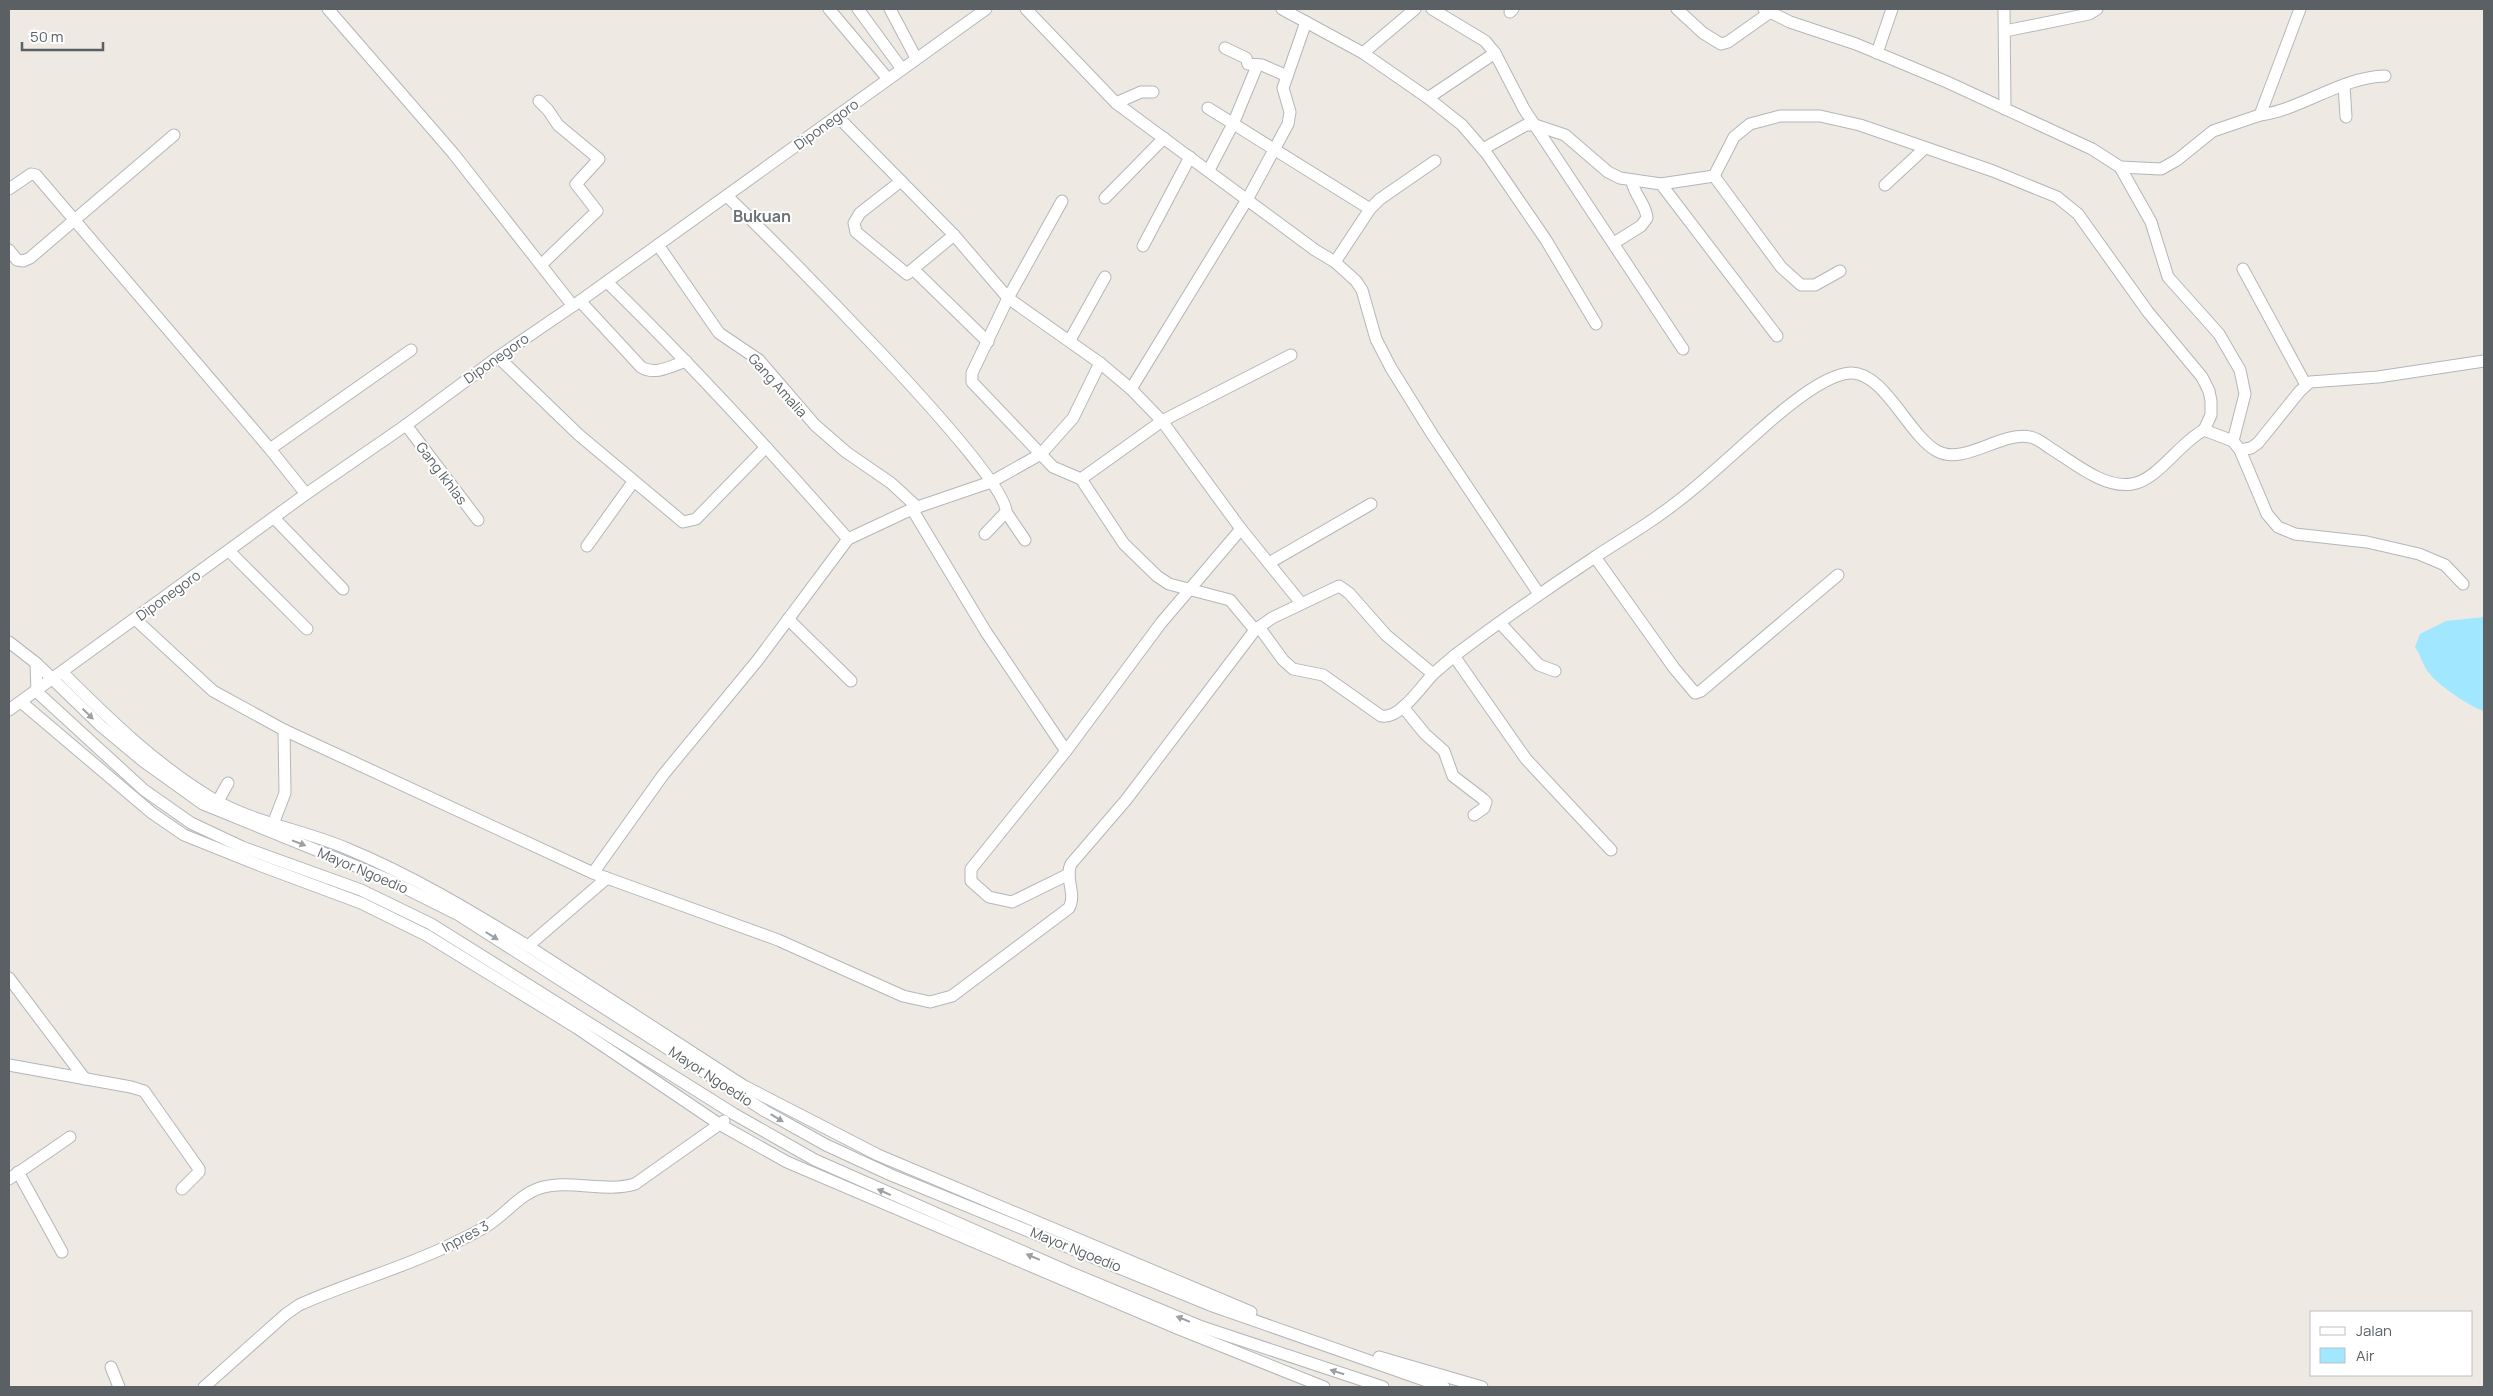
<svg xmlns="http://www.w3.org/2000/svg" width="2493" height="1396" viewBox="0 0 2493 1396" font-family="Manrope,sans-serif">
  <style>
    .water { fill: #a1e7ff }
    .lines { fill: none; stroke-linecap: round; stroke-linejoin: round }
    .minor-casing { stroke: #b3b7ba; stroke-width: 13 }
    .minor { stroke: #fff; stroke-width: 11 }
    .oneway { fill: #9ca0a2 }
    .labels { text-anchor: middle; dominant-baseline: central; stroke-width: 4; stroke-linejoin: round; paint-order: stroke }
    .street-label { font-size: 14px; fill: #5a6064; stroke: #fff }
    .quarter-label { font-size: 16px; font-weight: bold; fill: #6b7276; stroke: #fff }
  </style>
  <rect width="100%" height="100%" fill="#eee9e2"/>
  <path class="water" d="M2484,617V711C2472,708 2438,685 2430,674C2423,667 2421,655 2415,647L2420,634L2446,621Z"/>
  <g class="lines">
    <g class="minor-casing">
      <g id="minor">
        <path d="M328,9L453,153L573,306"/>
        <path d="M829,9L888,79"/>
        <path d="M858,9L902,69"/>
        <path d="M890,9L916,58"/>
        <path d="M1026,9L1116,103L1315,250L1335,262L1356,281L1362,290L1376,339L1391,368L1432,434L1539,594"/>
        <path d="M1282,9L1363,53L1428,98L1462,125L1487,154L1546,240L1596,324"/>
        <path d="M1677,9L1703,33L1721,44L1728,42L1769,13"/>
        <path d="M1764,9L1790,22L1856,44L1947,82L2092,149L2120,167L2151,222L2168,277L2219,334L2240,370L2245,394L2233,441L2240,450L2251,448L2258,443L2300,391L2310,382L2378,377L2484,361"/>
        <path d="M2004,9L2005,109"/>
        <path d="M1510,12L1513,9"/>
        <path d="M2005,31L2089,14L2097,9"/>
        <path d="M1225,48L1246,58L1248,64L1262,65L1287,76"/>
        <path d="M1363,53L1415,9"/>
        <path d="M1495,53L1524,109L1683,349"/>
        <path d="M1877,53L1892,9"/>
        <path d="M2344,85L2346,117"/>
        <path d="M1428,98L1495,53L1485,41L1432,9"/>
        <path d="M539,101L548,110L558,125L599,159L576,184L597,211L542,264"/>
        <path d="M1116,103L1141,92H1153"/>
        <path d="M1208,108L1370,209"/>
        <path d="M2260,115C2301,110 2341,77 2385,76"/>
        <path d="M837,116L954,235L1008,298L1100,363L1131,389L1162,421L1241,529"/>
        <path d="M1483,149L1526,125H1535L1565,135L1608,172L1620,178L1661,184L1714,176L1734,137L1750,124L1780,116H1820L1860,125L1993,171L2057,197L2078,214L2148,312L2202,377L2209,391L2211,401V415L2204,430"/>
        <path d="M2120,167L2161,169L2177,160L2213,131L2260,115L2300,9"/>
        <path d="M1209,170L1233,124L1257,66"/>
        <path d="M1714,176L1781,267L1801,285H1815L1840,271"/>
        <path d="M901,181L860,213L854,223L856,232L907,274L954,235"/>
        <path d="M1661,184L1777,336"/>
        <path d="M1885,185L1925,148"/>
        <path d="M9,189L31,174L36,175L270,449L306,494"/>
        <path d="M727,196C766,234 1009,475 1006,512L985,534"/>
        <path d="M1105,198L1164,138"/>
        <path d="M1062,201L1008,298L972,373V382L1053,467L1081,479L1124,544L1157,576L1169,584L1230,600L1255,630"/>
        <path d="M1614,243L1641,226L1647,218C1646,204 1634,195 1632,181"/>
        <path d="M658,245L719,333L759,360L815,425L846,452L891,483L917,507"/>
        <path d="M1143,246L1190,157"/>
        <path d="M9,250L17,260L23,261L30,258L174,135"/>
        <path d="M1335,262L1370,209L1380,199L1435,161"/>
        <path d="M2243,269L2306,385"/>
        <path d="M914,270L988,342"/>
        <path d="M607,282C691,364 770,450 848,539"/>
        <path d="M580,301L641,367C655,376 671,366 686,361"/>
        <path d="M1070,340L1105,277"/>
        <path d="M498,357L579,435L683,522L696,519L766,447"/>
        <path d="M1131,389L1248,198L1288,124L1290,112L1283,88L1306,22"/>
        <path d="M406,425L478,520"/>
        <path d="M270,449L411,350"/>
        <path d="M2240,450L2267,514L2278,527L2295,534L2367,542L2419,554L2445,565L2463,584"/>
        <path d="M1081,479L1162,421L1291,355"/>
        <path d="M912,509L986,632L1066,751L971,869V881L989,897L1012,902L1069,874"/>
        <path d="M1006,512L1025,540"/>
        <path d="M274,518L343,589"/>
        <path d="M587,546L633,482"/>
        <path d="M229,551L307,629"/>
        <path d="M1595,557L1674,668L1695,693L1701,691L1838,575"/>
        <path d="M1269,563L1371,504"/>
        <path d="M135,619L213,691L284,730L593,873L778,940L903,996L930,1002L952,996L1069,908C1077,893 1064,878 1071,864L1126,800L1255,630L1272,618L1339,586L1349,593L1386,635L1433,674L1454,656"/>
        <path d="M788,619L851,681"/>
        <path d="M1500,623L1539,665L1555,671"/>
        <path d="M1259,627L1283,660L1293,669L1323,675L1381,716C1399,720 1421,687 1433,674"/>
        <path d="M9,642L36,663L101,726L143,761L203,804L387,879L459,915L765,1111L826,1145L891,1175L1210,1305L1444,1387"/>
        <path d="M36,663L37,692L144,790L191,823L242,847L361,890L431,924L734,1114L815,1160L1069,1272L1202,1327L1383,1387"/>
        <path d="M62,672C109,719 156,765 213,799C254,823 304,830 348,849C411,875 469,910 528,946L607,878"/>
        <path d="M21,702L152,813L184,835L259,865L361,903L426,935L577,1028L719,1124L787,1162L1179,1329L1324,1387"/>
        <path d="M1403,707L1425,734L1444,751L1453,776L1483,799L1486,802L1484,808L1474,815"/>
        <path d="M9,710L306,494L406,425L498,357L580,301L986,9"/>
        <path d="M1066,751L1161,623L1241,529L1301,603"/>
        <path d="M218,801L228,783"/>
        <path d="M273,824L285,793L284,730"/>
        <path d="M1611,850L1526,759L1454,656C1499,622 1545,590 1592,559C1614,544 1637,531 1658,516C1694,491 1726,460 1759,431C1779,413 1823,374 1851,373C1884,372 1909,436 1937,451C1964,466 2001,431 2030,437C2037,438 2044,444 2050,448C2073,462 2104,489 2132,484C2158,480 2180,442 2204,430L2233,441"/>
        <path d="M593,873L663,775L757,661L848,539L912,509L991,482L1041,454L1073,418L1100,363"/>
        <path d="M528,946L744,1086L878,1155L1251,1312"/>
        <path d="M9,978L85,1079"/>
        <path d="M9,1065L131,1087L144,1091L199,1169V1172L182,1189"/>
        <path d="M18,1172L62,1252"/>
        <path d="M9,1179L70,1137"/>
        <path d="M1379,1357L1482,1387"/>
        <path d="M111,1367L119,1387"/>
        <path d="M204,1387L286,1314L299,1305C350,1282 404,1268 454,1243C466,1237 480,1231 491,1223C507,1212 521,1194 540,1188C571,1179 604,1193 635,1184L724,1121"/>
      </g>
    </g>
    <use href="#minor" class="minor"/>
  </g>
  <defs><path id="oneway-solid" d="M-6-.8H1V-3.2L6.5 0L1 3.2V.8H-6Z" transform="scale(1.25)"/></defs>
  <g class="oneway">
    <use href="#oneway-solid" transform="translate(88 714) rotate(44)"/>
    <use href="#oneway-solid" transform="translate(299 843) rotate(21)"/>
    <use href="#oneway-solid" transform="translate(492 936) rotate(32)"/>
    <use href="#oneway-solid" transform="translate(777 1118) rotate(31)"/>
    <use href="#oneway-solid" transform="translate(884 1192) rotate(-156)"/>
    <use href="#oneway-solid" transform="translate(1033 1257) rotate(-157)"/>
    <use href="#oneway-solid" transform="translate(1183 1319) rotate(-158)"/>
    <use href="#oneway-solid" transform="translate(1337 1372) rotate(-162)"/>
  </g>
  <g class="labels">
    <g class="street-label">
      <text transform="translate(826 124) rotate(-36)">Diponegoro</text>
      <text transform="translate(496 358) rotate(-35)">Diponegoro</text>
      <text transform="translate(778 385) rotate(48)">Gang Amalia</text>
      <text transform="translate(442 473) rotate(53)">Gang Ikhlas</text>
      <text transform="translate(168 595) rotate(-36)">Diponegoro</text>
      <text transform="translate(363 870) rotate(23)">Mayor Ngoedio</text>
      <text transform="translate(711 1076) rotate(33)">Mayor Ngoedio</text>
      <text transform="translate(465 1236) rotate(-28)">Inpres 3</text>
      <text transform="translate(1076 1249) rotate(22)">Mayor Ngoedio</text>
    </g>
    <g class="quarter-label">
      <text x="762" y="216">Bukuan</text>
    </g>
  </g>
  <rect width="2493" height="1396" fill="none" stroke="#5a6064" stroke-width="20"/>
  <rect x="2310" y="1311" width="162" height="65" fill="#ffffff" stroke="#bdbfc1"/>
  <rect x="2320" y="1327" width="25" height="8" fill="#ffffff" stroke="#bdbfc1"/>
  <text x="2356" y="1336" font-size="15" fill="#5a6064">Jalan</text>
  <rect x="2320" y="1348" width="25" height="15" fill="#a1e7ff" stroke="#bdbfc1"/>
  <text x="2356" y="1361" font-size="15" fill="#5a6064">Air</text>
  <path d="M22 42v8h81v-8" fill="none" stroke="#5a6064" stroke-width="2.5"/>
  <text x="30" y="42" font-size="15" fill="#5a6064" stroke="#ffffff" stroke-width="4" paint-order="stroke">50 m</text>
</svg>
